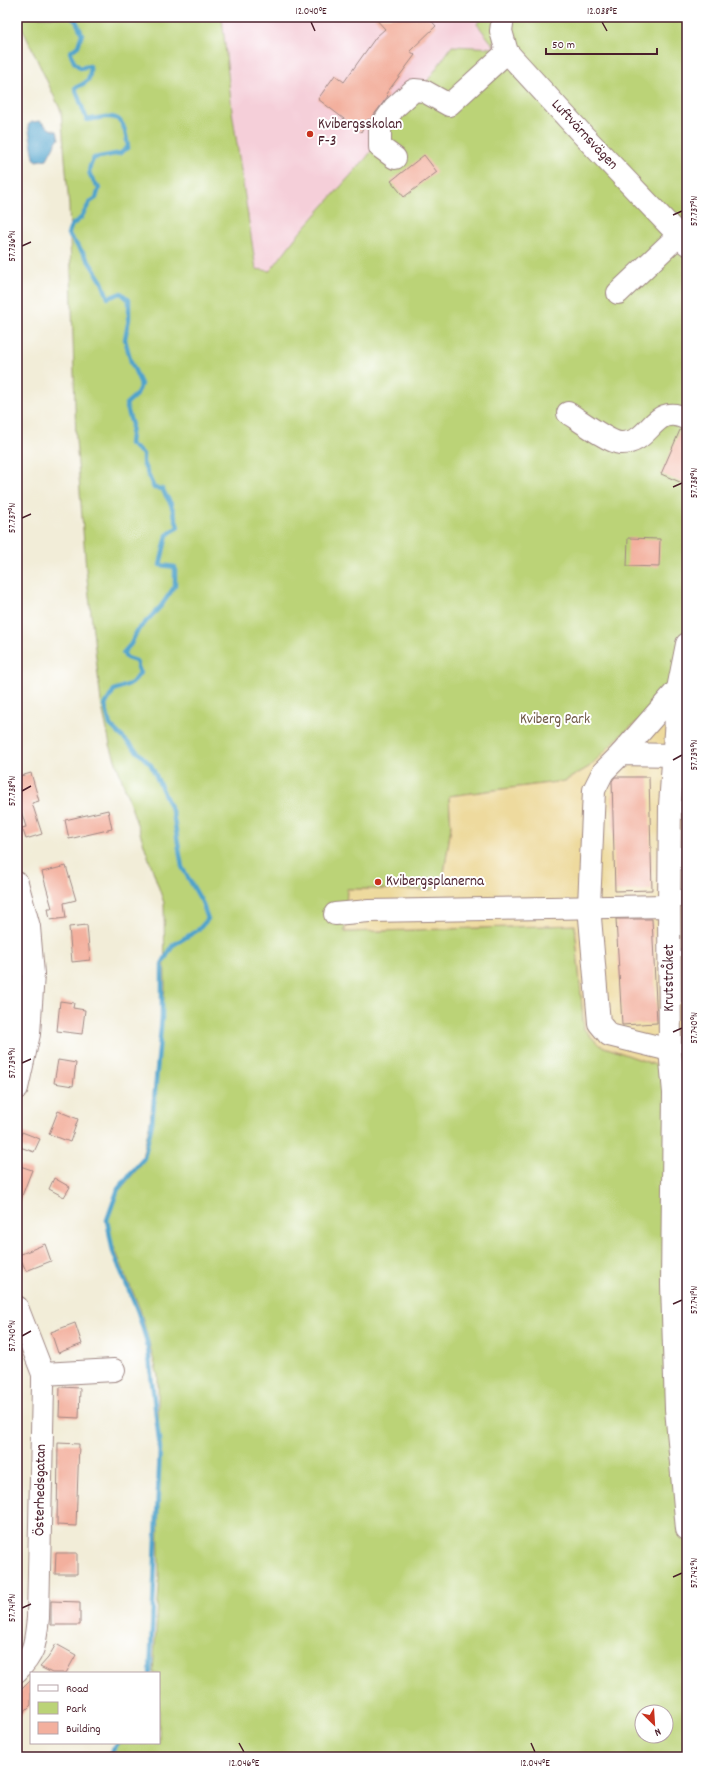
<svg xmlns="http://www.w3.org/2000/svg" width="704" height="1774" viewBox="0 0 704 1774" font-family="Dekko,sans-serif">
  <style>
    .built { fill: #f5cfd9 }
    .green { fill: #bbd377; stroke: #827951; fill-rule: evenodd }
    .sand { fill: #eeda9e; stroke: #9c7c64 }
    .water { fill: #4fa3cb; stroke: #4c617b }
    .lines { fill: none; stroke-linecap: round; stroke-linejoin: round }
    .stream { stroke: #4fa3cb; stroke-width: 4.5 }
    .building { fill: #f3b09e }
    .minor-casing { stroke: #9e8682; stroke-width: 24 }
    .minor { stroke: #fff; stroke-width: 22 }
    .ticks { fill: none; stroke: #4a1f2b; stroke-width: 1.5 }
    .poi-dot { fill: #c8321e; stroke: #fff; stroke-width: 1.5 }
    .labels { text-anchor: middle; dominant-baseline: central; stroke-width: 4; stroke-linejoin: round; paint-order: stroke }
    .poi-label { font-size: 15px; fill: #4a1f2b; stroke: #fff; text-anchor: start }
    .street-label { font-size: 15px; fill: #4a1f2b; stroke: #fff }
    .park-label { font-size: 15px; fill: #6c5542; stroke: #fff }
    .neatline { fill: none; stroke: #4a1f2b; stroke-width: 1.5 }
    .ticks-label { font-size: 10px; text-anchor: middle; fill: #4a1f2b }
  </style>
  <rect width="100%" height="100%" fill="#fff"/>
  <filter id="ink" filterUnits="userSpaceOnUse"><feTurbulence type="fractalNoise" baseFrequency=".025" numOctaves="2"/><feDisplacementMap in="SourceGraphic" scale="8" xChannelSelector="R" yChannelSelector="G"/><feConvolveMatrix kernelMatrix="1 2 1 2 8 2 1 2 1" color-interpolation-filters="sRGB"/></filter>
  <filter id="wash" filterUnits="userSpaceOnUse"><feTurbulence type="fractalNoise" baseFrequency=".012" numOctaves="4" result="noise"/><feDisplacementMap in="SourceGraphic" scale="16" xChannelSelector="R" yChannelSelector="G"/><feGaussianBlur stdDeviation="0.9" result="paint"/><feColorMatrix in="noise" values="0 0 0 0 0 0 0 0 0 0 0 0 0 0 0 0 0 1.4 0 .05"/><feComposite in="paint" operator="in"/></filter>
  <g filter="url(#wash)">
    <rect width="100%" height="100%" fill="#f2edd8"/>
    <path class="built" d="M222,17H499L497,48L452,46L426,83L366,158L296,237L270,271L256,269L232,111Z"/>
    <g class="green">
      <path d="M17,17H222L232,111L256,269L270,271L296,237L366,158L426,83L452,46L497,48L499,17H687V708L657,705L619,737L589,767L565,781L449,796L451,827L444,874L432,890L347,889L345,932L575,925L584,1029L599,1045L687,1076V1757H108L120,1743H159V1673H153L159,1587L158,1376L140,1309L111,1240L108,1221L118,1192L140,1166L150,1122L165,988L164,903L110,745L101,702L86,569L76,439L69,206L61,111ZM642,1712H666V1736H642Z"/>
      <path d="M482,17H496L494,46L477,24Z"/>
    </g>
    <path class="sand" d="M657,705L687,708V1076L599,1045L584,1029L575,925L345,932L347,889L432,890L444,874L451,827L449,796L565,781L589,767L619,737Z"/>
    <path class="water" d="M40,121L50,129L57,131L59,139L56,142L47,159L36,161L34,158L28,125L32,122Z"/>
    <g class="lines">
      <g class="stream">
        <path d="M71,17L76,21L82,34L78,46L70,52L74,62L80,68L90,66C91,81 88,82 75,88L87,120C119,114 123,114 128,147L121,153L94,158C85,173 90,176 99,188L96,198L90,202L81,218L72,225L68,234L84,254L102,282L108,298L121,293L129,300V319L125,339L131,362L141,384L137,394L126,404L132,425L130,444L143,454V463L154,488L162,489L171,504L178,527L167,535L160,565L175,567V586L161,606L137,631L131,644L123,653L127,658L136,661L140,673L132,683L114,690L105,705L110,725L151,765L173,813L182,867L202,902L208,919L198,930L173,945L162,964V1017L152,1123L144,1158L118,1189L107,1220L113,1252L138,1312L147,1342L160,1448L150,1673"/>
        <path d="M108,1757L118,1743"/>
      </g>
    </g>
    <g id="blocks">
      <g class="building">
        <path d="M374,17H428L436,26L410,51L415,55L386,94L388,96L370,120L368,119L361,132L318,99L335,75L344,82L376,37L385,29Z"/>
        <path d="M424,155L437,172L404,197L391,181Z"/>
        <path d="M680,430L687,431V485L661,474Z"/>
        <path d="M628,538L660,539L659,567L627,566Z"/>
        <path d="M31,773L39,801L32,803L42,834L26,839L22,828L26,827L17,798V777Z"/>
        <path d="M615,777H649L652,890L615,891L612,781Z"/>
        <path d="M108,810L112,829L69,839L65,820Z"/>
        <path d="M66,866L76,900L64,903L66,918L50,920L48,908H52L42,872Z"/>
        <path d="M616,919H652L657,1023L622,1025Z"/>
        <path d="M87,925L90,960L72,962L69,927Z"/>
        <path d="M60,1001L74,1003L73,1008L85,1010L82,1034L57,1031Z"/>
        <path d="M58,1060L76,1063L73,1086L54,1083Z"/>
        <path d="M58,1111L78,1119L70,1142L49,1134Z"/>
        <path d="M22,1132L40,1139L34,1152L17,1146Z"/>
        <path d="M17,1165L32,1170L18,1206H17Z"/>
        <path d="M54,1178L70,1187L64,1197L49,1189Z"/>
        <path d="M45,1244L51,1261L26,1271L19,1255Z"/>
        <path d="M75,1323L82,1344L58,1353L51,1332Z"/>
        <path d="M60,1387L80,1388L79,1418L59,1417Z"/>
        <path d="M58,1443L79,1444L76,1526L57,1525Z"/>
        <path d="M56,1553H77V1574H55Z"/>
        <path d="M51,1601L80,1602V1625H51Z"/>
        <path d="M56,1644L76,1655L66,1673H52L40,1667L48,1658Z"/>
        <path d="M31,1680V1705L17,1719V1694Z"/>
      </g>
    </g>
  </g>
  <g filter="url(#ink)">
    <use href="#blocks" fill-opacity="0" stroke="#9e8682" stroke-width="1"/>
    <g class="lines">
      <g class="minor-casing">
        <g id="minor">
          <path d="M503,17L501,31L507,52L583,135L687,244"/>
          <path d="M395,158L380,147V128L394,108L414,90L424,91L449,105L507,52"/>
          <path d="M618,293L679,235"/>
          <path d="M568,413C579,420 609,442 620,443C652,445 652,401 687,419"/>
          <path d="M687,644L678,689L670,806L669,906L670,1050L674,1093L672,1285L676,1409L687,1529"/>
          <path d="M621,754L678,689"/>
          <path d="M17,883L29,927L33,974L29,1034L17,1088"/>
          <path d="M335,914L369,911L669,906"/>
          <path d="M670,1050L609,1035L599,1023L589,906L594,790L603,772L621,754L674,755"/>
          <path d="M17,1307L43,1374V1385L38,1618C35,1643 36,1652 17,1671"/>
          <path d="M43,1374L114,1370"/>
        </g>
      </g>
      <use href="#minor" class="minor"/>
    </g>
  </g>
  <path class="ticks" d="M311,22L315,31M602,22L607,31M673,215L682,211M22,246L31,242M673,487L682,483M22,518L31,514M673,760L682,755M22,791L31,786M673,1032L682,1028M22,1063L31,1059M673,1304L682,1300M22,1336L31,1331M673,1577L682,1573M22,1608L31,1604M239,1743L244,1752M531,1743L535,1752"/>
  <g class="poi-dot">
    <circle cx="310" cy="134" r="4"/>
    <circle cx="378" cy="882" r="4"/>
  </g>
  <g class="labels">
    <g class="poi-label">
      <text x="318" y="125">Kvibergsskolan<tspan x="318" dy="17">F-3</tspan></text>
      <text x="386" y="882">Kvibergsplanerna</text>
    </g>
    <g class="street-label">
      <text transform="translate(584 135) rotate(47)">Luftvärnsvägen</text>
      <text transform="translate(670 978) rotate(-90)">Krutstråket</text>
      <text transform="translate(41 1490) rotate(-89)">Österhedsgatan</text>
    </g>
    <g class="park-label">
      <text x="555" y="720">Kviberg Park</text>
    </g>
  </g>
  <rect width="704" height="1774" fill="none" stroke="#fff" stroke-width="44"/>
  <rect x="30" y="1672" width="130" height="72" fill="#ffffff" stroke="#b7a5aa"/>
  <rect x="38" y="1685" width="20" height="6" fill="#ffffff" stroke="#b7a5aa"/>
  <text x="66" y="1692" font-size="12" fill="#4a1f2b">Road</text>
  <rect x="38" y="1702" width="20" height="12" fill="#bbd377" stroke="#b7a5aa"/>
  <text x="66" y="1712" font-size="12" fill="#4a1f2b">Park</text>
  <rect x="38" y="1722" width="20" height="12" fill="#f3b09e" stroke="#b7a5aa"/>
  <text x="66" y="1732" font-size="12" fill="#4a1f2b">Building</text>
  <g transform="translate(654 1724) rotate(155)"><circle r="19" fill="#ffffff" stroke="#b7a5aa"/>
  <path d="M0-3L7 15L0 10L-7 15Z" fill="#c8321e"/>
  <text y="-6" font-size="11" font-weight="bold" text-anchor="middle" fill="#4a1f2b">N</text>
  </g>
  <path d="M546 48v6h111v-6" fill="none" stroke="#4a1f2b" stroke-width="2"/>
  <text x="552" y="48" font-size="12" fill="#4a1f2b" stroke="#ffffff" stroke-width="3" paint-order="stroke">50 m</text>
  <rect x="22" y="22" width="660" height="1730" class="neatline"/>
  <g class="ticks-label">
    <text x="311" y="14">12.040°E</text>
    <text x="602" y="14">12.038°E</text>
    <text transform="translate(693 211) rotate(-90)" y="4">57.737°N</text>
    <text transform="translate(11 246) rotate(-90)" y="4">57.736°N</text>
    <text transform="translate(693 483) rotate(-90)" y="4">57.738°N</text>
    <text transform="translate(11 518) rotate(-90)" y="4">57.737°N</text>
    <text transform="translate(693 755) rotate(-90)" y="4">57.739°N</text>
    <text transform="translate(11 791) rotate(-90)" y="4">57.738°N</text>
    <text transform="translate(693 1028) rotate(-90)" y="4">57.740°N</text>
    <text transform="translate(11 1063) rotate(-90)" y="4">57.739°N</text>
    <text transform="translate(693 1300) rotate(-90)" y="4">57.741°N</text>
    <text transform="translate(11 1336) rotate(-90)" y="4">57.740°N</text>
    <text transform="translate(693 1573) rotate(-90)" y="4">57.742°N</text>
    <text transform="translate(11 1608) rotate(-90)" y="4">57.741°N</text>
    <text x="244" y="1766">12.046°E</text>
    <text x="535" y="1766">12.044°E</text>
  </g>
</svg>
